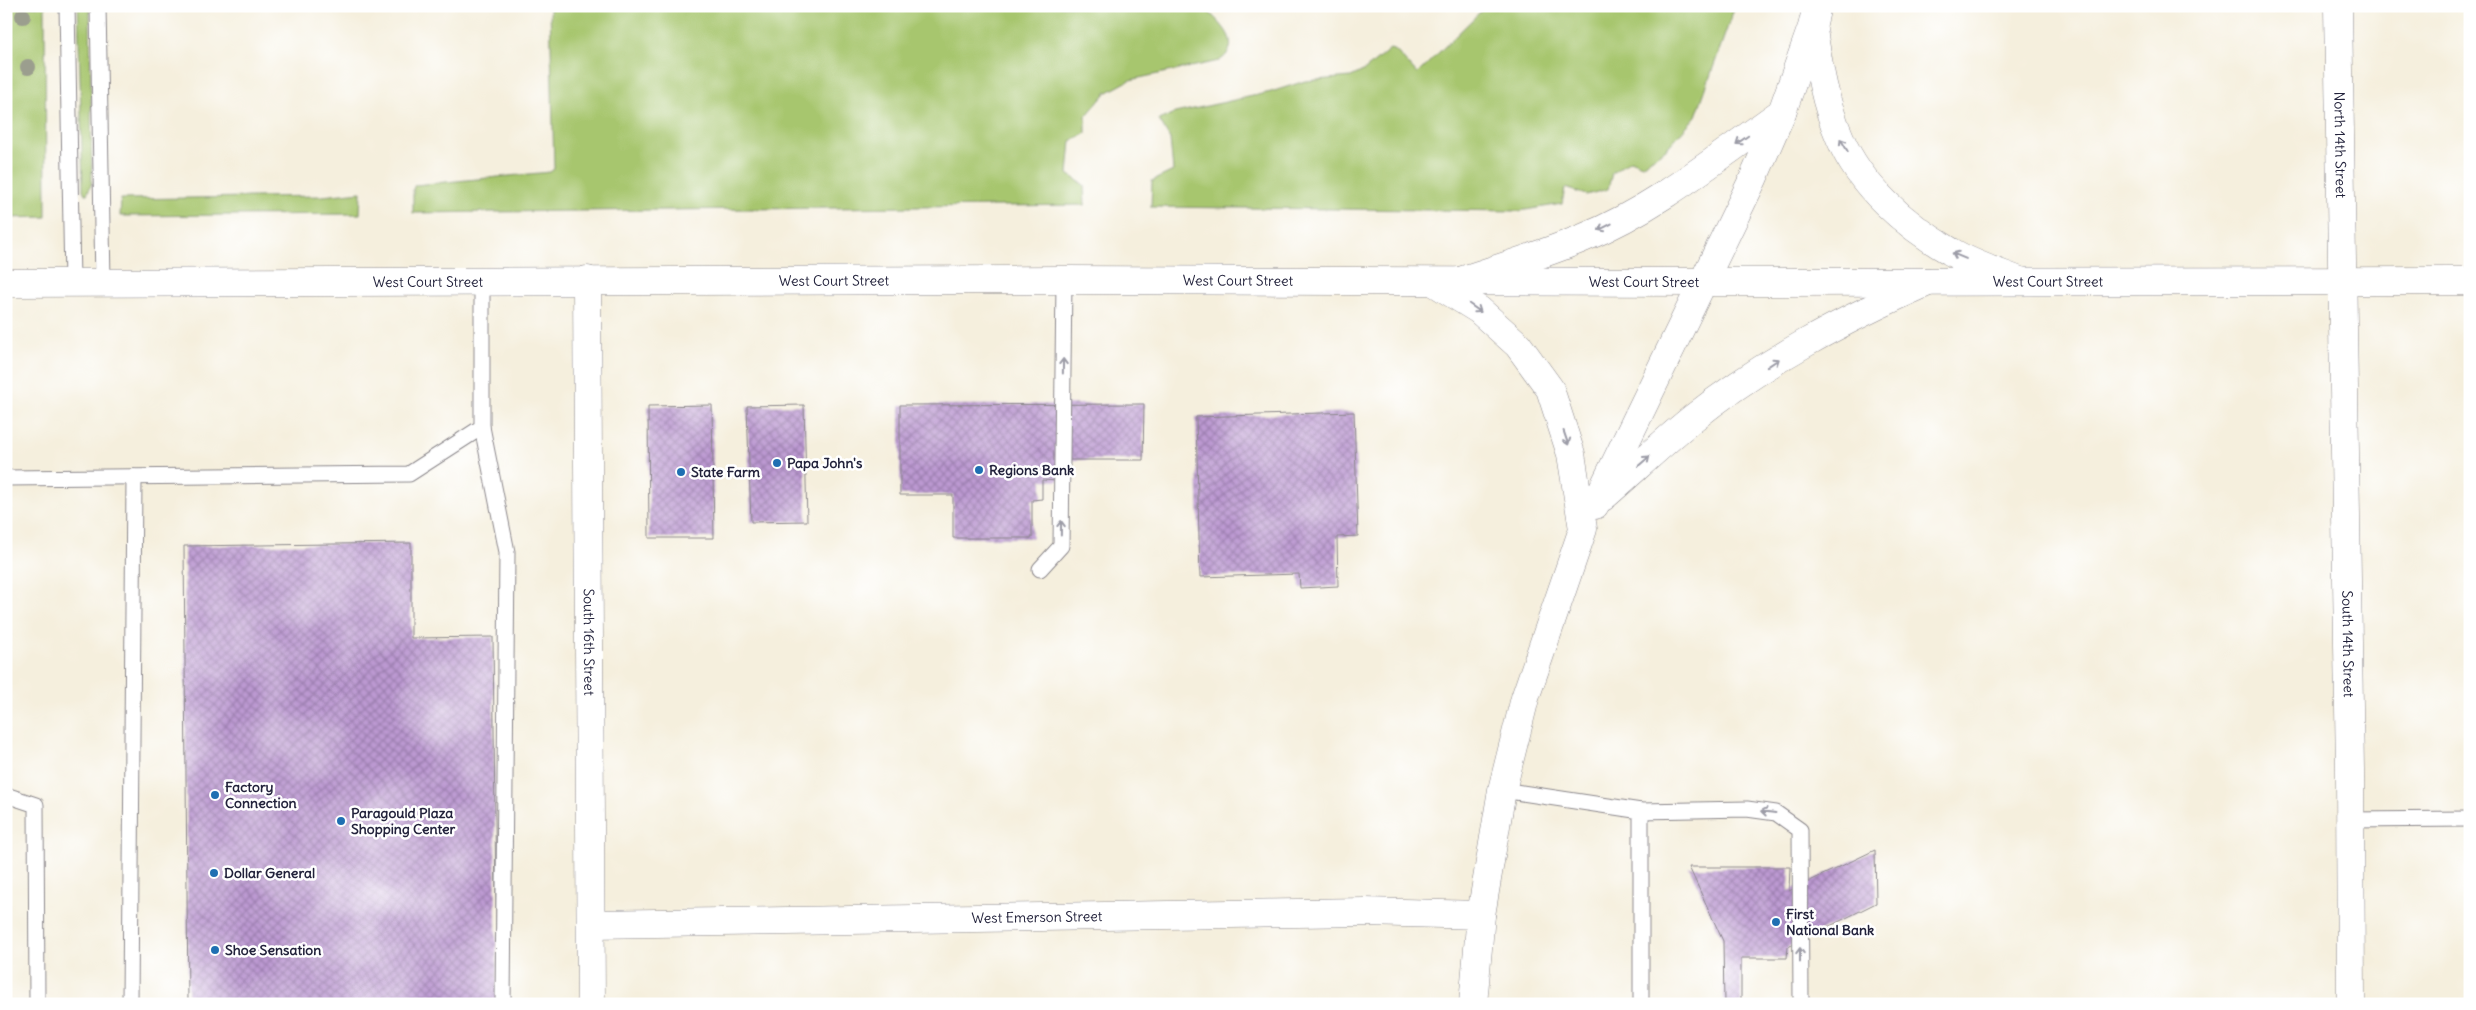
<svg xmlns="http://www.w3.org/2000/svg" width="2476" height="1010" viewBox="0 0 2476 1010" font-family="Delius,sans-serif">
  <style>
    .green { fill: #a7c66e; stroke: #647454 }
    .building { fill: url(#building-cross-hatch) }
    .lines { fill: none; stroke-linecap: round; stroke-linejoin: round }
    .service-casing { stroke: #8c888c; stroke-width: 17 }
    .minor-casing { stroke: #8c888c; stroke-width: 29 }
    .secondary-casing { stroke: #8c888c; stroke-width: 29 }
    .primary-casing { stroke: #8c888c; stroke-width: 29 }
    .trunk-casing { stroke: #8c888c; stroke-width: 29 }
    .service { stroke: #fff; stroke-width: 15 }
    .minor { stroke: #fff; stroke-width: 28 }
    .secondary { stroke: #fff; stroke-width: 28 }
    .primary { stroke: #fff; stroke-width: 28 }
    .trunk { stroke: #fff; stroke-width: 28 }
    .tree { fill: #9b9e8e }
    .oneway { stroke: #9c9ca7 }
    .poi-dot { fill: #1f6fb2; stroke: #fff; stroke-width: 2 }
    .labels { text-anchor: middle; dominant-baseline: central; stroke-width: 5; stroke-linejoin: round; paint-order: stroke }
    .street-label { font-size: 14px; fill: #22223b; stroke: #fff }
    .poi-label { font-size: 14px; font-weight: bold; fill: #22223b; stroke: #fff; text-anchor: start }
  </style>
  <defs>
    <pattern id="building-cross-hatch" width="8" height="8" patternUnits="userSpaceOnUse" patternTransform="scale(1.25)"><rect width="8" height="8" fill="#bc99d1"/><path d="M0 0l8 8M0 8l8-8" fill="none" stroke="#987cab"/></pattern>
  </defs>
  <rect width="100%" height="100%" fill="#fff"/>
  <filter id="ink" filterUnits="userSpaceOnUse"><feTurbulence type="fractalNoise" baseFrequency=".02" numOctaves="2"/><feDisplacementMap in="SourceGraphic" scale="10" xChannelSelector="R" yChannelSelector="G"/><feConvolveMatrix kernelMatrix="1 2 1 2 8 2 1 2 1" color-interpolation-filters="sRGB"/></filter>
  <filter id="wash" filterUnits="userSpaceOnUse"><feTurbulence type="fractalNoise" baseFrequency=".0096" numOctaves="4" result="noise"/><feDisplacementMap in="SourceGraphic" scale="20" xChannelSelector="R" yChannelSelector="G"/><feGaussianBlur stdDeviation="1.12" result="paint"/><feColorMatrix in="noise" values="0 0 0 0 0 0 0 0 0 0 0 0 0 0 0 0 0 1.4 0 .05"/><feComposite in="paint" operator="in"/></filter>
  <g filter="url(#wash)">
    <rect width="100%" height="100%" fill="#f5efdd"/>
    <g class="green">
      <path d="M6,6H45L46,217L6,218Z"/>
      <path d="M78,6H90L92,183L87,194H85L83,190Z"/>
      <path d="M550,6H1203C1217,21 1247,43 1219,61L1130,80L1106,93L1086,116V133L1071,141L1068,174L1084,185L1085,205L413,213V189L415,185L550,172L554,169Z"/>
      <path d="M1486,6H1735L1696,116L1666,149L1642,165L1630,160L1612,173L1608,189L1586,195L1565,188L1562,204L1519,211L1151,207L1152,181L1173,171L1170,139L1159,120L1175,113L1271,92L1305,81L1351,77L1365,70L1390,49L1396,51L1417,74Z"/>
      <path d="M361,192L360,214L120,216L121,199L322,196Z"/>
    </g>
    <g id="blocks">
      <g class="building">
        <path d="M1144,404L1143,460H1058L1059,481L1042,480V499L1032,500V538H953V495H900V405Z"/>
        <path d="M712,405L714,538H649L648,406Z"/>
        <path d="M804,405L807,521L751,522L747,406Z"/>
        <path d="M1354,412L1358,536L1337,537L1338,586L1300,588L1299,574L1200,577L1196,417Z"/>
        <path d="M411,543V638L493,637L497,1004H188L184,546Z"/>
        <path d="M1875,850L1876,903L1788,947L1787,958H1741V1004H1724L1723,941L1689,867H1790L1789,891Z"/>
      </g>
    </g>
  </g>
  <g filter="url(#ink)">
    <use href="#blocks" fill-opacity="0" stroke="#8c888c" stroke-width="1"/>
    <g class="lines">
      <g class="service-casing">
        <g id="service">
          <path d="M67,6L72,282"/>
          <path d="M98,6L103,282"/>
          <path d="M482,427L507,552L503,1004"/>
          <path d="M6,478L409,474L482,427V282"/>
          <path d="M1040,569L1061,546L1064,280"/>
          <path d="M1502,790L1641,811V1004"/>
          <path d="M6,795L36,805L37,1004"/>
          <path d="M1641,811L1747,809L1776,813L1800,830L1801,1004"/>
          <path d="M2349,820L2470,819"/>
          <path d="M130,1004L134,477"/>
        </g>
      </g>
      <g class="minor-casing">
        <g id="minor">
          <path id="s1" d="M2338,6L2350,770L2351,1004"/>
          <path id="s2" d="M587,280L591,1004"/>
          <path id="s3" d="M592,924L1365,912L1481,915"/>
        </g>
      </g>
      <g class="secondary-casing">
        <g id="secondary">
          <path id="s4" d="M1702,282L2470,281"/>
        </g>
      </g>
      <g class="primary-casing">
        <g id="primary">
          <path id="s5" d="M6,283L1064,280L1702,282"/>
        </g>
      </g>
      <g class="trunk-casing">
        <g id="trunk">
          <path d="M1813,30C1819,67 1825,104 1840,138C1860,186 1905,225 1950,251C1971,264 1997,272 2020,281"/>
          <path d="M1434,282L1479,310L1518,345L1550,389L1571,454L1583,529L1525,698L1502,790L1481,915L1473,1004"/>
          <path d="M1457,282C1499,268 1542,255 1583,238C1656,208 1718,157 1782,112"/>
          <path d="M1603,497C1633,471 1661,444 1692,419C1763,362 1845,319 1928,282"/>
          <path d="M1595,505L1753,179L1782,112L1812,27L1817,6"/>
        </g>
      </g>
      <use href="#service" class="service"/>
      <use href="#minor" class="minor"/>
      <use href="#secondary" class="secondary"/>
      <use href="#primary" class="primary"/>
      <use href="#trunk" class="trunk"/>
    </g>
    <g class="tree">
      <circle cx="23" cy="16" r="8"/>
      <circle cx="28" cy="67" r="8"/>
    </g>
    <defs><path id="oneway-shaft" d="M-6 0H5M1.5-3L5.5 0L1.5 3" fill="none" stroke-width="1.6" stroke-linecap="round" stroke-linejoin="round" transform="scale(1.25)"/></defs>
    <g class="oneway">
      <use href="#oneway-shaft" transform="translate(1742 140) rotate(145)"/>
      <use href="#oneway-shaft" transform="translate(1844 145) rotate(-120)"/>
      <use href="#oneway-shaft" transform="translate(1605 227) rotate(153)"/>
      <use href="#oneway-shaft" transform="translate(1959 256) rotate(-157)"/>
      <use href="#oneway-shaft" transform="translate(1475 308) rotate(35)"/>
      <use href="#oneway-shaft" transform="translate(1773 363) rotate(-34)"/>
      <use href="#oneway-shaft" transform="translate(1063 366) rotate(-89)"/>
      <use href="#oneway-shaft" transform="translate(1566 438) rotate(71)"/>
      <use href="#oneway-shaft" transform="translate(1644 461) rotate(-41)"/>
      <use href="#oneway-shaft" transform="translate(1061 528) rotate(-89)"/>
      <use href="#oneway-shaft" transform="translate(1768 812) rotate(-173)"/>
      <use href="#oneway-shaft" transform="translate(1800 955) rotate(-90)"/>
    </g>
  </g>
  <g class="poi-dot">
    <circle cx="777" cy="463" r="5"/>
    <circle cx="979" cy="470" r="5"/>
    <circle cx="681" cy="472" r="5"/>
    <circle cx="215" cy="795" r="5"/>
    <circle cx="341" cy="821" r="5"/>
    <circle cx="214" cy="873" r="5"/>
    <circle cx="1776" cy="922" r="5"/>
    <circle cx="215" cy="950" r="5"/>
  </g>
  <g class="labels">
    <g class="street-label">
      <text stroke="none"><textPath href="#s1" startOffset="139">North 14th Street</textPath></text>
      <text stroke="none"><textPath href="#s5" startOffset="828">West Court Street</textPath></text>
      <text stroke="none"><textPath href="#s5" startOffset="1232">West Court Street</textPath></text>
      <text stroke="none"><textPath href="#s5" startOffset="422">West Court Street</textPath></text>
      <text stroke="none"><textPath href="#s5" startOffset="1638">West Court Street</textPath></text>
      <text stroke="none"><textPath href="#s4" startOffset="346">West Court Street</textPath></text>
      <text stroke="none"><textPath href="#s2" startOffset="362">South 16th Street</textPath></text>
      <text stroke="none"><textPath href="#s1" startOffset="638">South 14th Street</textPath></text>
      <text stroke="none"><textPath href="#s3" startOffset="445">West Emerson Street</textPath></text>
    </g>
    <g class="poi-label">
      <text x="787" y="463">Papa John's</text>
      <text x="989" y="470">Regions Bank</text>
      <text x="691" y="472">State Farm</text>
      <text x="225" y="787">Factory<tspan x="225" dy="16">Connection</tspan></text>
      <text x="351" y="813">Paragould Plaza<tspan x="351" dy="16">Shopping Center</tspan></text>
      <text x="224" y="873">Dollar General</text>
      <text x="1786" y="914">First<tspan x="1786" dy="16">National Bank</tspan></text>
      <text x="225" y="950">Shoe Sensation</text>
    </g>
  </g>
  <rect width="2476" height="1010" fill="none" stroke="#fff" stroke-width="25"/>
</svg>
